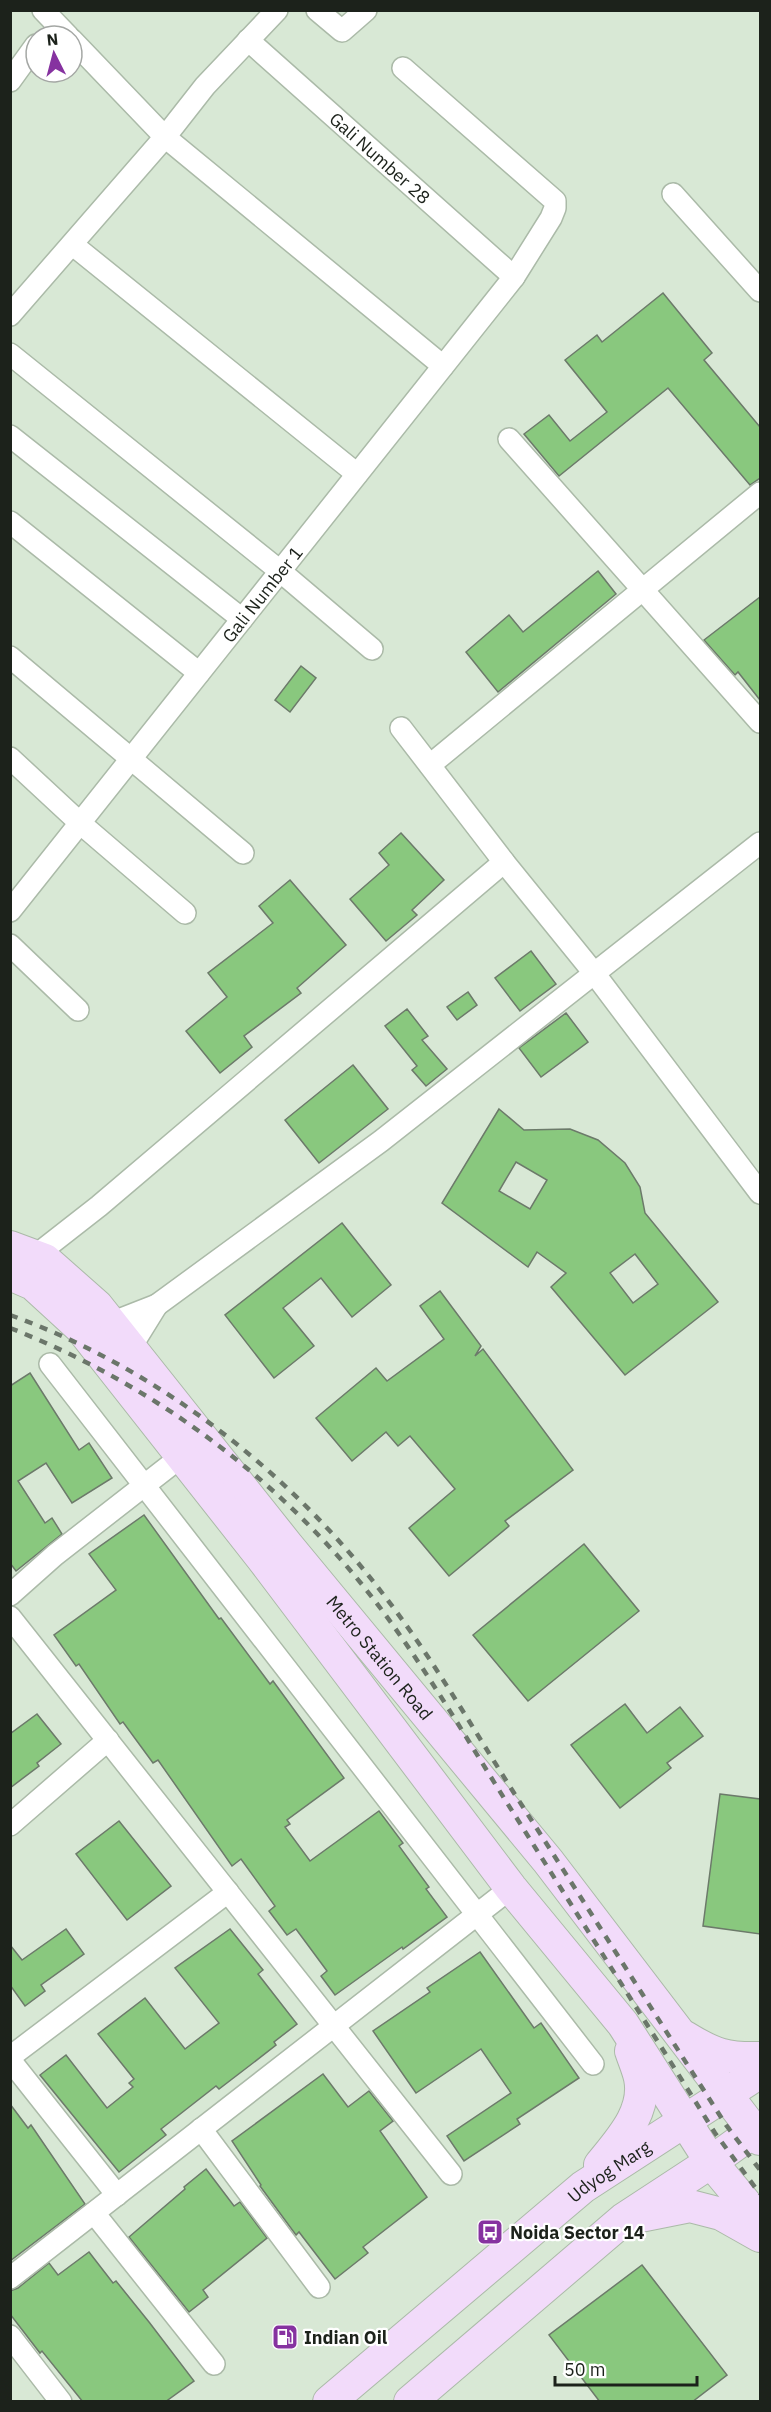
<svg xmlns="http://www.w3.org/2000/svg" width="771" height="2412" viewBox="0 0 771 2412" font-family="'IBM Plex Sans',sans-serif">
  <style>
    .building { fill: #89c87e; stroke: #6c7a6a; stroke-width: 1.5; fill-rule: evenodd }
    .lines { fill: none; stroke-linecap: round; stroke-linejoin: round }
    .street-casing { stroke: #abbaa8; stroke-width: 24 }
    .secondary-casing { stroke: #abbaa8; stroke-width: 34 }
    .street { stroke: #fff; stroke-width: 21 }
    .secondary { stroke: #f2dbfa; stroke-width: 32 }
    .rail { stroke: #6b766a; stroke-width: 4.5; stroke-dasharray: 8 8; stroke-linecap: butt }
    .labels { text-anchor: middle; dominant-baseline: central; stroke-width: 4.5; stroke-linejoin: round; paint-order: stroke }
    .street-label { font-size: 18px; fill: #1c221b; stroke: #fff }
    .poi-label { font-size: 18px; font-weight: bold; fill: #1c221b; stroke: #fff; text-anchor: start }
  </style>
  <rect width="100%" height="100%" fill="#d8e8d5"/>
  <g class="building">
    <path d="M663,293L712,353L704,360L760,427V478L750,485L668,388L559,476L524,434L549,415L570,441L607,412L565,360L597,335L602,342Z"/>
    <path d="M598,571L616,594L498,692L466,652L509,615L523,632Z"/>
    <path d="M760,597V700L738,672L735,675L704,640Z"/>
    <path d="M301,666L316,678L290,712L275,700Z"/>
    <path d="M401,833L444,880L412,910L417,915L386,941L350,899L389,865L379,853Z"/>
    <path d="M290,880L346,945L297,988L301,993L244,1036L252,1047L220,1073L186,1031L227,997L208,973L273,923L259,906Z"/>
    <path d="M531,951L556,984L520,1011L495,978Z"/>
    <path d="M468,992L477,1005L457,1020L447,1007Z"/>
    <path d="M407,1009L428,1036L422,1040L447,1069L426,1086L412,1070L417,1066L385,1026Z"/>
    <path d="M566,1013L588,1042L541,1077L519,1048Z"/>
    <path d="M353,1065L388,1109L319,1163L285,1120Z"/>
    <path d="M499,1109L524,1130L570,1129L598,1140L625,1163L640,1187L645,1213L718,1302L625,1375L551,1287L566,1273L537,1252L528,1267L442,1203ZM516,1162L547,1180L530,1209L499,1191ZM635,1254L658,1284L633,1303L610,1273Z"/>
    <path d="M342,1223L391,1285L352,1317L321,1278L283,1308L314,1346L274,1378L225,1315Z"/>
    <path d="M440,1291L481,1346L475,1356L483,1349L573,1470L505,1521L509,1526L449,1576L409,1528L455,1489L410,1436L398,1446L386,1432L352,1461L316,1418L376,1368L387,1381L444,1339L420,1306Z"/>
    <path d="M30,1373L79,1450L89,1443L112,1478L72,1503L46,1463L18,1481L45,1523L52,1518L62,1534L16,1571L10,1563V1386Z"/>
    <path d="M144,1515L219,1619L221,1618L270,1684L273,1681L344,1778L287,1820L290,1824L285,1827L310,1861L379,1811L403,1843L399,1846L429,1887L426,1889L447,1917L403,1949L402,1947L335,1995L321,1976L327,1971L296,1929L287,1935L269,1911L275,1906L241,1859L232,1866L158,1760L153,1763L123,1722L120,1724L79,1664L76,1666L54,1635L116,1590L89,1554Z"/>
    <path d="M584,1544L639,1611L528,1701L473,1635Z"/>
    <path d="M625,1704L647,1733L680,1707L703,1736L667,1763L671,1768L620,1808L571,1745Z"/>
    <path d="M37,1714L61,1744L37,1763L39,1766L10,1788V1734Z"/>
    <path d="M720,1794L760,1799V1934L703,1926Z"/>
    <path d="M119,1821L171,1886L127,1920L76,1854Z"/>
    <path d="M66,1929L84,1954L41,1985L45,1991L25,2006L10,1985V1945L22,1960Z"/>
    <path d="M230,1929L263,1970L258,1974L297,2024L274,2042L276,2045L253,2063L219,2089L216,2086L161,2129L166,2135L119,2172L40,2075L66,2055L107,2108L133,2087L129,2083L134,2079L98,2034L145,1998L185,2049L219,2023L175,1968Z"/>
    <path d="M480,1952L534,2028L541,2023L579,2078L517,2119L520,2124L464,2161L447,2136L511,2093L481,2049L416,2093L373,2031L430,1992L427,1988Z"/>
    <path d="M323,2074L348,2107L369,2091L393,2121L380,2131L427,2197L363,2247L368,2253L335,2279L299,2232L296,2235L260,2186L261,2185L232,2141Z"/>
    <path d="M10,2104L28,2128L31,2125L85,2204L10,2261Z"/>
    <path d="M206,2169L234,2206L240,2202L267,2238L203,2290L208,2297L189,2312L129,2237L185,2189L184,2187Z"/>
    <path d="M89,2252L113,2283L116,2281L149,2322L194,2381L165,2402H83L42,2351L40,2353L10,2314V2291L18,2288L49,2263L58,2275Z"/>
    <path d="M642,2265L727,2375L692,2402H600L549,2335Z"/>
  </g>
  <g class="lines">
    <g class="street-casing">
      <g id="street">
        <path d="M43,10L68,36"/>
        <path d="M317,10L342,31L366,10"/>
        <path d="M72,40L165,137L443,366"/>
        <path id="s1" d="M248,40L514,277"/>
        <path d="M10,81L36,45"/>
        <path d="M673,194L760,291"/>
        <path d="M73,245L357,474"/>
        <path d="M10,315L165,137L205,86L277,10"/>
        <path d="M10,354L280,571L372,649"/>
        <path d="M10,436L242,619"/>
        <path d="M509,439L760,722"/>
        <path d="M10,522L199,673"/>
        <path d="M10,657L243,853"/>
        <path d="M401,728L504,862L594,973L760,1193"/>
        <path d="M10,758L80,823L185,913"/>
        <path d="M430,765L760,493"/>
        <path id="s2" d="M10,911L514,277L551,218L555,208V201L403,68"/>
        <path d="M10,945L78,1010"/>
        <path d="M35,1256L99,1206L504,862"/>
        <path d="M157,1305L381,1141L760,843"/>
        <path d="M111,1323L157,1305L131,1347"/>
        <path d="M50,1364L593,2064"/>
        <path d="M10,1595L55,1555L182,1456"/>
        <path d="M10,1617L451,2174"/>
        <path d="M10,1825L108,1740"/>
        <path d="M10,2057L228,1892"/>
        <path d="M10,2060L117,2195"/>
        <path d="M201,2129L319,2287"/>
        <path d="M94,2213L214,2364"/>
        <path d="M10,2278L511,1888"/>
        <path d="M10,2336L61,2402"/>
      </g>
    </g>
    <g class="secondary-casing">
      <g id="secondary">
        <path id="s3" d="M10,1247L45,1260L97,1306L287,1545L548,1861L760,2139"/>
        <path d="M10,1274L33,1284L81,1328L262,1558L511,1888L623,2024L711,2162L760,2221"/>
        <path d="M685,2037C714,2055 727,2059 760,2058"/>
        <path d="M600,2165C620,2140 647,2112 640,2078C638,2069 634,2060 631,2051"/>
        <path d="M640,2216L690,2206L721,2214L760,2236"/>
        <path id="s4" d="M329,2402L583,2187L760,2072"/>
        <path d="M410,2402L624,2219L711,2162L754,2131"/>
      </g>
    </g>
    <use href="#street" class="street"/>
    <use href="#secondary" class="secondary"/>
    <g class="rail">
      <path d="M10,1315C157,1368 289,1471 383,1594C435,1661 477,1736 523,1807C591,1913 658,2019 726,2125L760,2170"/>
      <path d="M10,1328C153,1384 282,1480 375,1601C427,1669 470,1745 516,1817C582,1922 649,2027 715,2133L760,2194"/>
    </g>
  </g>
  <defs>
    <g id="bus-square" transform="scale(1.35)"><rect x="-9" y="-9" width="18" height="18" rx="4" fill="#8632a0" stroke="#fff"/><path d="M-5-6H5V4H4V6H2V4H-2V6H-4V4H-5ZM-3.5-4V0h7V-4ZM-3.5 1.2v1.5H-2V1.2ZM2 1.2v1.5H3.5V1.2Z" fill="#fff"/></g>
    <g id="fuel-square" transform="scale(1.35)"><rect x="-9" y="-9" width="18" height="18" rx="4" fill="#8632a0" stroke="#fff"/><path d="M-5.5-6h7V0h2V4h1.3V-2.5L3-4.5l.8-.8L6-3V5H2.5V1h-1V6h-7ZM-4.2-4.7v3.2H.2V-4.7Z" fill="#fff"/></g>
  </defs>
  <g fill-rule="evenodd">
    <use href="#bus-square" x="490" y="2232"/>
    <use href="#fuel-square" x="285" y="2337"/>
  </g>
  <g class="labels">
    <g class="street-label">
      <text stroke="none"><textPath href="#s1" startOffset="177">Gali Number 28</textPath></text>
      <text stroke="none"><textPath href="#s2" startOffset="405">Gali Number 1</textPath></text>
      <text stroke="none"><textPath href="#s3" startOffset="558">Metro Station Road</textPath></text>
      <text stroke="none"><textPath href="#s4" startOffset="363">Udyog Marg</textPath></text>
    </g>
    <g class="poi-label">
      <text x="510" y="2232">Noida Sector 14</text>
      <text x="304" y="2337">Indian Oil</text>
    </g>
  </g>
  <rect width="771" height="2412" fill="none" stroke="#1c221b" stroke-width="24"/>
  <g transform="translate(54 54) rotate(354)"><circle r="28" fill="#ffffff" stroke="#a4a7a4" stroke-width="1.5"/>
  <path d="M0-4.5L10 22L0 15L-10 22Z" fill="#8632a0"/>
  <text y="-9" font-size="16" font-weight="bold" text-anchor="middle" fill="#1c221b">N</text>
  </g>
  <path d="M555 2376v9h142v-9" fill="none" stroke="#1c221b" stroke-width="3"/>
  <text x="564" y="2376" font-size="18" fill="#1c221b" stroke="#ffffff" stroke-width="4.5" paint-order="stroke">50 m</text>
</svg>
